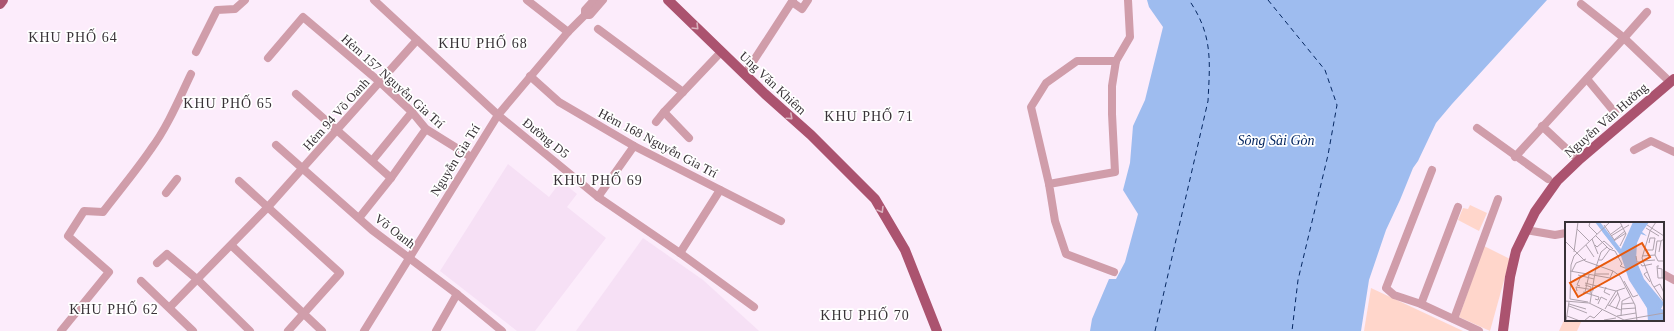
<svg xmlns="http://www.w3.org/2000/svg" width="1674" height="331" viewBox="0 0 1674 331" font-family="Georgia,serif">
  <style>
    .built { fill: #f6e0f5 }
    .green { fill: #ffd6cb }
    .water { fill: #9ebcef }
    .lines { fill: none; stroke-linecap: round; stroke-linejoin: round }
    .ferry { stroke: #062862; stroke-width: 1; stroke-dasharray: 5 4; stroke-linecap: butt }
    .minor { stroke: #d09daa; stroke-width: 8 }
    .major { stroke: #ab536f; stroke-width: 10 }
    .oneway { stroke: #d9b2be }
    .labels { text-anchor: middle; dominant-baseline: central; stroke-width: 3.5; stroke-linejoin: round; paint-order: stroke }
    .street-label { font-size: 13px; fill: #383237; stroke: #fff }
    .neighbourhood-label { font-size: 14px; letter-spacing: 1px; fill: #383237; stroke: #fff }
    .water-label { font-size: 14px; font-style: italic; fill: #062862; stroke: #fff }
    .inset-river { fill: none; stroke: #9ebcef; stroke-width: 2 }
    .inset-road { fill: none; stroke: #aea2ad; stroke-width: 1 }
    .view { fill: #e8590c; fill-opacity: 0.15; stroke: #e8590c; stroke-width: 2 }
    .inset-edge { fill: none; stroke: #383237; stroke-width: 2 }
  </style>
  <rect width="100%" height="100%" fill="#fcecfb"/>
  <g class="built">
    <path d="M508,164L549,197L561,181L577,194L567,207L606,238L535,331H517L440,271Z"/>
    <path d="M643,238L703,280L759,331H576Z"/>
  </g>
  <g class="green">
    <path d="M1470,205L1487,213L1479,231L1458,220L1463,208L1468,209Z"/>
    <path d="M1484,246L1510,259L1490,331L1459,317Z"/>
    <path d="M1371,288L1463,331H1364Z"/>
    <path d="M1566,316V320H1582L1577,331H1559Z"/>
  </g>
  <path class="water" d="M1147,0H1547L1452,104L1436,123L1418,161L1413,168L1400,200L1386,230L1369,280L1361,331H1090L1092,319L1109,279H1116L1125,262L1138,214L1123,190L1130,163L1133,126L1145,100L1163,27L1149,7Z"/>
  <g class="lines">
    <g class="ferry">
      <path d="M1268,0L1325,70L1337,105L1328,155L1298,280L1292,331"/>
      <path d="M1155,331L1208,101C1210,61 1213,35 1189,0"/>
    </g>
    <g class="minor">
      <path d="M374,0L498,115L598,197L680,253L754,307"/>
      <path d="M527,0L568,32"/>
      <path d="M792,2L802,9L808,0"/>
      <path d="M1581,4L1624,38L1647,12"/>
      <path d="M585,15V10L594,0"/>
      <path d="M598,29L683,92"/>
      <path d="M196,52L217,10L235,9L245,0"/>
      <path d="M268,58L303,17L381,83L412,112L426,129L471,157"/>
      <path d="M745,74L793,0"/>
      <path d="M530,76L559,102L634,146L781,221"/>
      <path d="M1587,79L1616,114"/>
      <path d="M296,94L391,178"/>
      <path d="M656,122L664,112"/>
      <path d="M1542,126L1573,155"/>
      <path d="M1477,128L1548,179"/>
      <path d="M689,138L664,112L721,52"/>
      <path d="M276,145L372,230L457,294L502,331"/>
      <path d="M1634,150L1651,141L1674,152"/>
      <path d="M1515,157L1624,38L1670,82"/>
      <path d="M372,161L412,112"/>
      <path d="M1432,170L1386,288L1394,295L1421,304L1479,331"/>
      <path d="M239,181L340,273L288,331"/>
      <path d="M1049,184L1031,107L1046,83L1077,61H1116"/>
      <path d="M166,193L177,179"/>
      <path d="M598,197L634,146"/>
      <path d="M359,218L391,178L426,129"/>
      <path d="M1526,230L1555,235L1566,233"/>
      <path d="M232,246L322,331"/>
      <path d="M680,253L720,190"/>
      <path d="M157,263L167,254L198,280L250,331"/>
      <path d="M1114,272L1066,254L1055,221L1049,184L1115,172L1112,114V86L1116,61L1130,37L1128,0"/>
      <path d="M1663,274L1674,280"/>
      <path d="M141,281L193,331"/>
      <path d="M1421,304L1458,207"/>
      <path d="M170,307L267,208L417,40"/>
      <path d="M1454,319L1498,199"/>
      <path d="M61,331L109,272L68,236L84,211L103,212C119,191 136,171 151,149C168,126 179,99 191,74"/>
      <path d="M364,331L498,115L568,32L585,15H590L603,0"/>
      <path d="M436,331L457,294"/>
    </g>
    <g class="major">
      <path d="M668,0L765,94L811,135L875,199L905,250L937,331"/>
      <path d="M0,4L3,0"/>
      <path d="M1503,331L1510,277L1516,251L1535,212L1557,181L1580,159L1674,79"/>
    </g>
  </g>
  <defs><path id="oneway-chevron" d="M-2-3.5L2.5 0L-2 3.5" fill="none" stroke-width="1.6" stroke-linecap="round" stroke-linejoin="round"/></defs>
  <g class="oneway">
    <use href="#oneway-chevron" transform="translate(696 27) rotate(45)"/>
    <use href="#oneway-chevron" transform="translate(790 117) rotate(42)"/>
    <use href="#oneway-chevron" transform="translate(881 210) rotate(59)"/>
  </g>
  <g class="labels">
    <g class="street-label">
      <text transform="translate(393 81) rotate(42)">Hẻm 157 Nguyễn Gia Trí</text>
      <text transform="translate(773 83) rotate(43)">Ung Văn Khiêm</text>
      <text transform="translate(336 114) rotate(-48)">Hẻm 94 Võ Oanh</text>
      <text transform="translate(1606 120) rotate(-41)">Nguyễn Văn Hưởng</text>
      <text transform="translate(546 138) rotate(39)">Đường D5</text>
      <text transform="translate(658 143) rotate(28)">Hẻm 168 Nguyễn Gia Trí</text>
      <text transform="translate(455 160) rotate(-58)">Nguyễn Gia Trí</text>
      <text transform="translate(395 231) rotate(38)">Võ Oanh</text>
    </g>
    <g class="neighbourhood-label">
      <text x="73" y="37">KHU PHỐ 64</text>
      <text x="483" y="43">KHU PHỐ 68</text>
      <text x="228" y="103">KHU PHỐ 65</text>
      <text x="869" y="116">KHU PHỐ 71</text>
      <text x="598" y="180">KHU PHỐ 69</text>
      <text x="114" y="309">KHU PHỐ 62</text>
      <text x="865" y="315">KHU PHỐ 70</text>
    </g>
    <g class="water-label">
      <text x="1276" y="140">Sông Sài Gòn</text>
    </g>
  </g>
  <g transform="translate(1565 222)">
    <rect width="99" height="99" fill="#fcecfb"/>
    <path d="M30,0H35L56,27L68,0H84L77,10L82,14L76,12L72,21L71,38L79,57L99,81L96,87L99,88L98,99H83L82,86L64,58L56,34Z" fill="#9ebcef"/>
    <path class="inset-river" d="M39,8L54,28L65,33L74,56L89,76H92L93,90M38,9L59,35L65,52L86,91"/>
    <path class="inset-road" d="M25,0L24,4L32,12M91,0L85,9L77,36L87,62L99,80M39,3L50,19M82,3L99,14M81,6L94,14M12,7L24,19M46,12L57,4M31,14L44,27L50,29L57,42L55,44L60,46M46,14L64,3M27,17L33,32M49,18L60,9M50,18L61,11M0,19L20,39L48,49L55,54L70,83L72,99M96,19H92L90,33L93,39H99M21,23L29,35M30,23L32,25L39,19L48,27M55,24L61,12L55,0M80,28H88L90,16H85L84,21M9,30L13,0M94,30L96,19L99,17M71,34L72,40H78M77,34L90,33M34,38H37L45,27M78,39L90,38M76,42L77,44L87,42M94,44H92L93,56H99M92,46L97,47V56M5,49L45,56L48,49M7,49L11,41L21,37M82,50L79,52L85,60M30,52H44M13,53L29,57M59,59L68,75L73,73M20,61L51,69M20,63L26,65L25,72M15,64L12,63L16,54M41,65L39,70L45,73M89,65L95,62L99,71M12,69L11,65L29,68M18,70L34,75L33,78L30,77M20,70L24,53M5,77L6,43L9,34L45,0M5,77L23,80M0,79L24,81L59,98L99,91M25,81L31,45L36,30L42,25M4,82L21,87M33,82L36,75L42,78M57,82L69,81M43,83L56,88M4,84L22,91M44,84L53,71M40,87L51,69L60,66M51,87L55,77L52,69M56,87L71,86M2,94L15,99M52,94L71,91M56,94L57,79L65,75M39,98L51,96M1,99L4,80M19,99L25,94L29,96L37,88"/>
    <path class="view" d="M77,21L85,35L13,75L5,61Z"/>
    <rect width="99" height="99" class="inset-edge"/>
  </g>
</svg>
